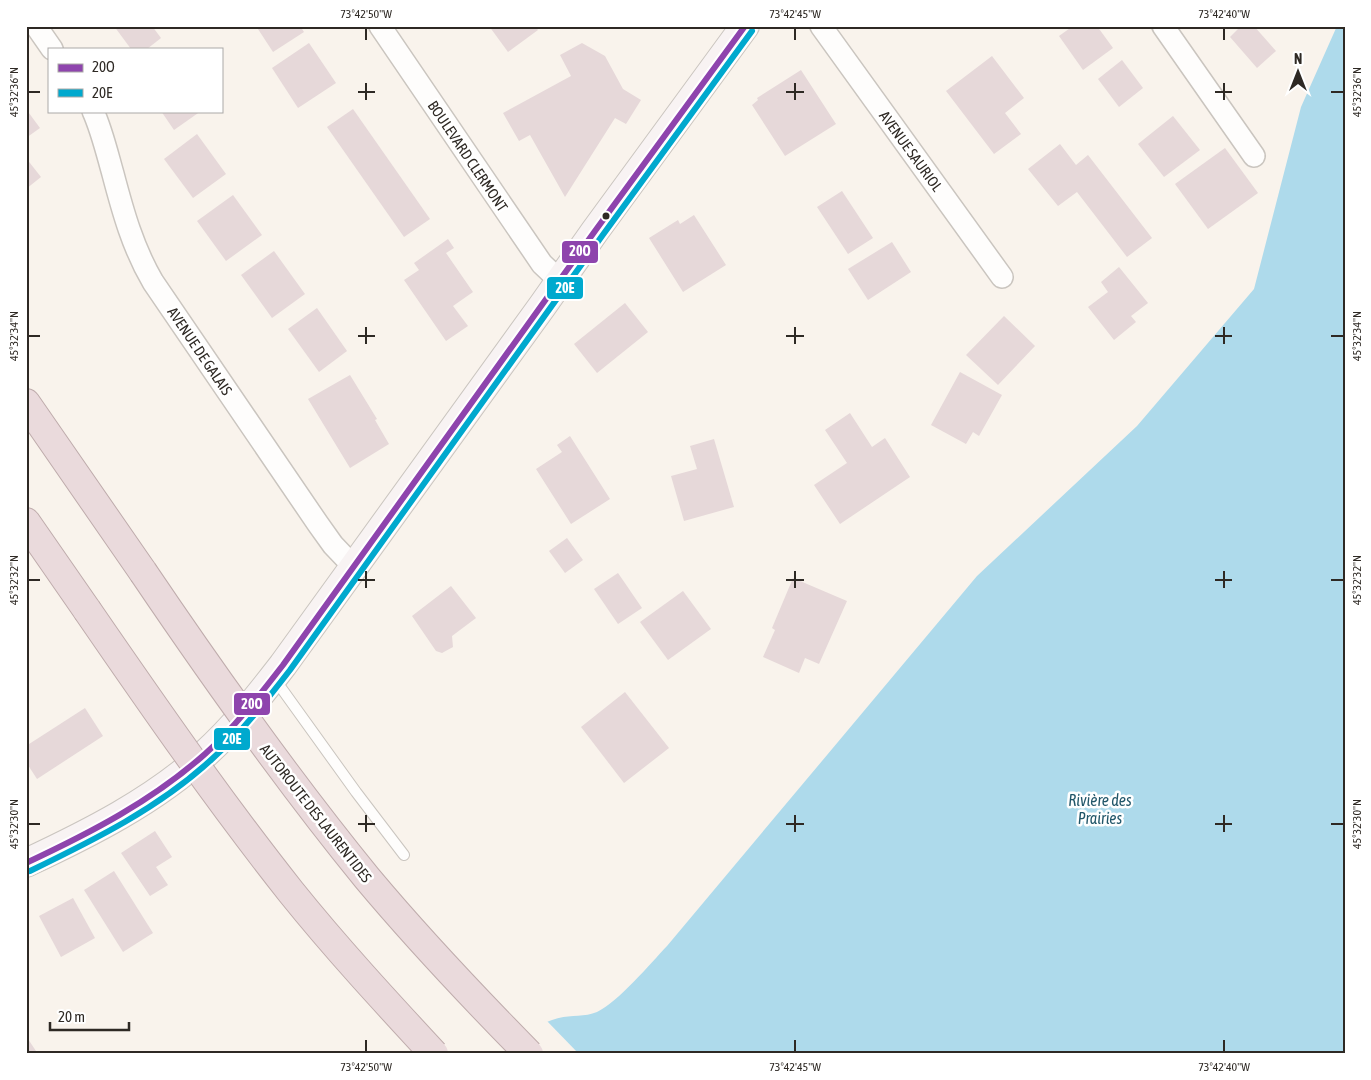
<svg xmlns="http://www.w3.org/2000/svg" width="1371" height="1080" viewBox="0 0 1371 1080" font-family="'Asap Condensed',sans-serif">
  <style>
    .water { fill: #aedaeb }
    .pier { fill: #f9f3ec }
    .building { fill: #e6d8d9 }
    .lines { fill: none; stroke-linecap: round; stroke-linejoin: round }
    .lane-casing { stroke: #cac5bf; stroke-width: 12 }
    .street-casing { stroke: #cac5bf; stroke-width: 24 }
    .secondary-casing { stroke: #cac5bf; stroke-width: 30 }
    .highway-casing { stroke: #bfacac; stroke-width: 30 }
    .lane { stroke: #fefdfc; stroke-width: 10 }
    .street { stroke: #fefdfc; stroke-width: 21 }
    .secondary { stroke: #f8f3f3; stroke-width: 28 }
    .highway { stroke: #eadadc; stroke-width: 28 }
    .highway-bridge-casing { stroke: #bfacac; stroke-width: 30; stroke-linecap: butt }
    .highway-bridge { stroke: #eadadc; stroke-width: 28 }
    .bus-1-casing { stroke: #fff; stroke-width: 10 }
    .bus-2-casing { stroke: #fff; stroke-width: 10 }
    .bus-1 { stroke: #8e44ad; stroke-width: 6 }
    .bus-2 { stroke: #00a9ce; stroke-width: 6 }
    .ticks { fill: none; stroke: #2e2924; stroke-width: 2 }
    .bus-dot { fill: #2e2924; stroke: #fff; stroke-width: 2 }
    .labels { text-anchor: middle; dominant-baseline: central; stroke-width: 5; stroke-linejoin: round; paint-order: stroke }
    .street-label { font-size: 15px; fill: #2e2924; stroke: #fff }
    .water-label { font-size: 16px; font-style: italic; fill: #215669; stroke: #fff }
    .line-badge { stroke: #fff; stroke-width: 2 }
    .badge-label { font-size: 14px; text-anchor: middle; font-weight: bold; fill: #fff }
    .neatline { fill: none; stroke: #2e2924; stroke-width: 2 }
    .ticks-label { font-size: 12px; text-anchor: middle; fill: #2e2924 }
  </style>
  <rect width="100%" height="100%" fill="#f9f3ec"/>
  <path class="water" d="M1337,26H1345V1054H492C510,1043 533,1027 552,1020C567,1014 583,1018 597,1012C618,1002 650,964 667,946L977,576L1137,426L1254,289L1301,107Z"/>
  <path class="pier" d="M546,1020L579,1054H489L491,1052Z"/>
  <g class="building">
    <path d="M114,26H152L161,38L147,49H131Z"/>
    <path d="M256,26H300L304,32L273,52Z"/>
    <path d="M489,26H535L538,30L508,52Z"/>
    <path d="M1073,26H1097L1113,48L1083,70L1059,36Z"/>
    <path d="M1241,26H1254L1276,51L1257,68L1230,37Z"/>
    <path d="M309,43L336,83L298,108L272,68Z"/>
    <path d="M582,43L605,56L623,89L641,100L626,124L615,118L565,197L530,135L519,141L503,113L571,76L560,55Z"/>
    <path d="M992,56L1024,98L1005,113L1021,134L994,154L946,91Z"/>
    <path d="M1122,60L1143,88L1119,107L1098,79Z"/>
    <path d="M801,70L836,124L785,156L752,105L758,100L757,98Z"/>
    <path d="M26,109L40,128L26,138Z"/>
    <path d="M353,109L430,219L404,237L327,127Z"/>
    <path d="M161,111H201L174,130Z"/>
    <path d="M1173,116L1200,150L1164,177L1138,144Z"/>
    <path d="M197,134L226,174L193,198L164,159Z"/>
    <path d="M1060,144L1076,165L1088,155L1152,238L1127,257L1077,192L1058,206L1028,169Z"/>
    <path d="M1225,148L1258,193L1208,229L1175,184Z"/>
    <path d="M26,158L41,177L26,189Z"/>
    <path d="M842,191L873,238L848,254L817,207Z"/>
    <path d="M233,195L262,235L226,261L197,221Z"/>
    <path d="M694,215L726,265L683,292L649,238L678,220L680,224Z"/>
    <path d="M448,239L454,248L446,253L473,292L453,306L468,326L446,341L404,280L419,270L414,263Z"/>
    <path d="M892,242L911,272L868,300L848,269Z"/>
    <path d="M274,251L305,294L272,318L241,275Z"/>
    <path d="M1119,267L1148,303L1131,316L1136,322L1114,340L1088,307L1108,292L1101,282Z"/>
    <path d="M625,303L648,332L597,373L574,344Z"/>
    <path d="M317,308L347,351L319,372L288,329Z"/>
    <path d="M1004,316L1035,346L998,385L966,355Z"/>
    <path d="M960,372L1002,395L979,436L973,432L966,444L931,425Z"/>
    <path d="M350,375L377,419L375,420L389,444L350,468L308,399Z"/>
    <path d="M850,413L872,447L885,438L910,477L840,524L814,485L847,463L825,430Z"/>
    <path d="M570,436L610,499L571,524L536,469L562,452L557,445Z"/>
    <path d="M714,439L734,507L684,521L671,476L697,469L690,446Z"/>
    <path d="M567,538L583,560L565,573L549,551Z"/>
    <path d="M618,573L642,608L618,624L594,589Z"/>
    <path d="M793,578L847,601L819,664L805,658L799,673L763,657L775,630L772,628Z"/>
    <path d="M451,586L476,618L452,636L453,647L442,653L436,651L412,616Z"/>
    <path d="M683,591L711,629L668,660L640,622Z"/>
    <path d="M625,692L669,748L624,783L581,727Z"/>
    <path d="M85,708L103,736L37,779L26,762V746Z"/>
    <path d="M155,831L172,857L156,867L168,885L150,896L121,853Z"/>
    <path d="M114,871L153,933L123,952L84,890Z"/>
    <path d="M73,898L95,938L61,957L39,916Z"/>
    <path d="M26,1036L38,1054H26Z"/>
  </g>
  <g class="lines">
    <g class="lane-casing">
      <path id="lane" d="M274,678L356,792L404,855"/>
    </g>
    <g class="street-casing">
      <g id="street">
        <path d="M36,26L52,49"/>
        <path d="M380,26L542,264L560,281"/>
        <path d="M821,26L1002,277"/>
        <path d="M1163,26L1254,156"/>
        <path d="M93,111C102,131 107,153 113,174C123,212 133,248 153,282L318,524L333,545L353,566"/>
      </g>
    </g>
    <g class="secondary-casing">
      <path id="secondary" d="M26,863C88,834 154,801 205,754C234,728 259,696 283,665L543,305L595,231L745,26"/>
    </g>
    <g class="highway-casing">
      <g id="highway">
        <path d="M26,403L143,572"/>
        <path d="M26,522L87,610"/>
      </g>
    </g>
    <use href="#lane" class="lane"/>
    <use href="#street" class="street"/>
    <use href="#secondary" class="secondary"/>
    <use href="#highway" class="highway"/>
    <g class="highway-bridge-casing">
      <g id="highway-bridge">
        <path d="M143,572C214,677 287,780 367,878C418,939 473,997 529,1054"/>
        <path d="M87,610C153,706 219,801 291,892C336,948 385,1001 434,1054"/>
      </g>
    </g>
    <use href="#highway-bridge" class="highway-bridge"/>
    <g class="bus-1-casing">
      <path id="bus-1" d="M26,863C90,833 152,801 205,754C234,728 259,696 283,665L595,231L745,26"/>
    </g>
    <g class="bus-2-casing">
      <path id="bus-2" d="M30,871C94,840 159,808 212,759C241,733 266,701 290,670L602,236L752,31"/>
    </g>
    <use href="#bus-1" class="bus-1"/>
    <use href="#bus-2" class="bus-2"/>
  </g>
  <path class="ticks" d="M366,28V40M795,28V40M1224,28V40M366,83V100M795,83V100M1224,83V100M28,92H40M358,92H375M786,92H804M1215,92H1232M1331,92H1344M366,327V344M795,327V344M1224,327V344M28,336H40M358,336H375M786,336H804M1215,336H1232M1331,336H1344M366,571V588M795,571V588M1224,571V588M28,580H40M358,580H375M786,580H804M1215,580H1232M1331,580H1344M366,815V832M795,815V832M1224,815V832M28,824H40M358,824H375M786,824H804M1215,824H1232M1331,824H1344M366,1040V1052M795,1040V1052M1224,1040V1052"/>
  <circle class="bus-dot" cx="606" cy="216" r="4.5"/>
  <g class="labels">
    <g class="street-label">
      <text transform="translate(911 151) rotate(54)">AVENUE SAURIOL</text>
      <text transform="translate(468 156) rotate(56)">BOULEVARD CLERMONT</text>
      <text transform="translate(200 351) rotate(56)">AVENUE DE GALAIS</text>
      <text transform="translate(316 813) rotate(52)">AUTOROUTE DES LAURENTIDES</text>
    </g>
    <g class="water-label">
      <text x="1100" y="800">Rivière des<tspan x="1100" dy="18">Prairies</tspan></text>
    </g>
  </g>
  <g class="line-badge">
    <rect x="561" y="240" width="38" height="24" rx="5" fill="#8e44ad"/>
    <rect x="546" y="276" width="38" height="24" rx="5" fill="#00a9ce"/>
    <rect x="233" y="692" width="38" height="24" rx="5" fill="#8e44ad"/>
    <rect x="213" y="727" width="38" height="24" rx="5" fill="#00a9ce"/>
  </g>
  <g class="badge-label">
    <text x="580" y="256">20O</text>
    <text x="565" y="293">20E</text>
    <text x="252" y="709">20O</text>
    <text x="232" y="744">20E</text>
  </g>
  <rect width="1371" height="1080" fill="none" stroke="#ffffff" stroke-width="55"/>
  <rect x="48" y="48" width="175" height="65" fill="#ffffff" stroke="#aba9a7"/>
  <rect x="58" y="64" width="25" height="8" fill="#8e44ad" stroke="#aba9a7"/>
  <text x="92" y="72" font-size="15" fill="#2e2924">20O</text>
  <rect x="58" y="89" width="25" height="8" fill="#00a9ce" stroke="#aba9a7"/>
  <text x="92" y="98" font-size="15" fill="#2e2924">20E</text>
  <g transform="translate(1298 72)" stroke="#ffffff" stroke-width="4" paint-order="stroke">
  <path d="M0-4L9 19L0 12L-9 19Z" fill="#2e2924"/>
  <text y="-8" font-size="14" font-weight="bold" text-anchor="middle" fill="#2e2924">N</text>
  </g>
  <path d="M50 1022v8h79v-8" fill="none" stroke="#2e2924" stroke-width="2.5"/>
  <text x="58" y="1022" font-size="15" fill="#2e2924" stroke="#ffffff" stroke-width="4" paint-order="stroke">20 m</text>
  <rect x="28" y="28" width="1316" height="1024" class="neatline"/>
  <g class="ticks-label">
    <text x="366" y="18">73°42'50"W</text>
    <text x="795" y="18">73°42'45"W</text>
    <text x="1224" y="18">73°42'40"W</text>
    <text transform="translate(14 92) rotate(-90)" y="4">45°32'36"N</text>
    <text transform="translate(1357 92) rotate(-90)" y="4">45°32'36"N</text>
    <text transform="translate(14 336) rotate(-90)" y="4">45°32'34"N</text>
    <text transform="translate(1357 336) rotate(-90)" y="4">45°32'34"N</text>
    <text transform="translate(14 580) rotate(-90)" y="4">45°32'32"N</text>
    <text transform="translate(1357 580) rotate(-90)" y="4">45°32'32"N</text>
    <text transform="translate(14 824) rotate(-90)" y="4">45°32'30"N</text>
    <text transform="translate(1357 824) rotate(-90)" y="4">45°32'30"N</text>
    <text x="366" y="1071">73°42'50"W</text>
    <text x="795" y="1071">73°42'45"W</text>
    <text x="1224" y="1071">73°42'40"W</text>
  </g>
</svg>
